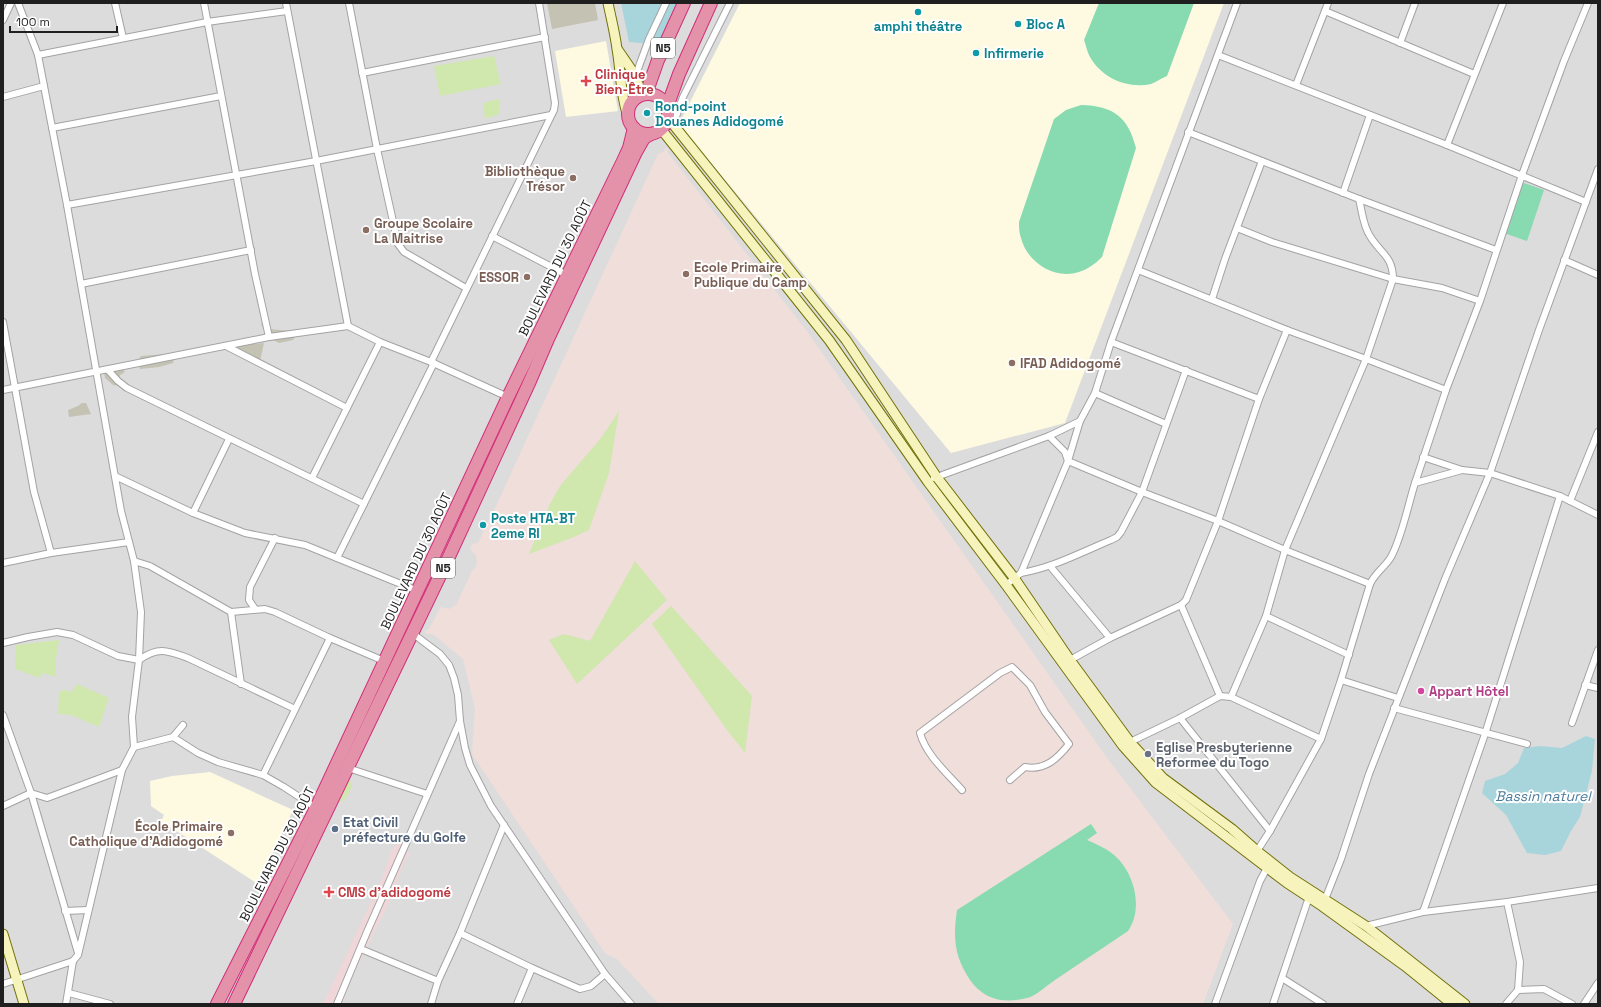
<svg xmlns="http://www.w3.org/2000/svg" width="1601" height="1007" viewBox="0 0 1601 1007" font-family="'Space Grotesk',sans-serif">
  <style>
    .residential { fill: #dddcdc }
    .commercial { fill: #efd6d8 }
    .education { fill: #fdfae1 }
    .military { fill: #f0deda }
    .construction { fill: #c4c2b2 }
    .grass { fill: #d0e7ae }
    .pitch { fill: #88dab1 }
    .water { fill: #a8d5db }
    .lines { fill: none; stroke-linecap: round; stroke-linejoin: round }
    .street-casing { stroke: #a3a3a3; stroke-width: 8 }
    .secondary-casing { stroke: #72720a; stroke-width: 11 }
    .highway-casing { stroke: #d22e78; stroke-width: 14 }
    .street { stroke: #fff; stroke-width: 6 }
    .secondary { stroke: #f7f3bd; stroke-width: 9 }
    .highway { stroke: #e392aa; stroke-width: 12 }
    .culture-dot { fill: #0f9aa8; stroke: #fff; stroke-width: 1.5 }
    .health-dot { fill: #e0444e; stroke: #fff; stroke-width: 1.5 }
    .education-dot { fill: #8d6e63; stroke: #fff; stroke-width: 1.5 }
    .hotel-dot { fill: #d1479c; stroke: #fff; stroke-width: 1.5 }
    .worship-dot { fill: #6b7280; stroke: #fff; stroke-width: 1.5 }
    .service-dot { fill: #5c6f8a; stroke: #fff; stroke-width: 1.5 }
    .labels { text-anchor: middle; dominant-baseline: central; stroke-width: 4; stroke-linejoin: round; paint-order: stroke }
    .shield { fill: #fff; stroke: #626262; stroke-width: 1 }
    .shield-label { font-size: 12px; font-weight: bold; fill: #1f1f1f }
    .culture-label { font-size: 13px; font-weight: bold; fill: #0d838f; stroke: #fff; text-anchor: start }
    .health-label { font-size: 13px; font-weight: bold; fill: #be3a42; stroke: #fff; text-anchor: start }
    .education-label { font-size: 13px; font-weight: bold; fill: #785e54; stroke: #fff; text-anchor: end }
    .street-label { font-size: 13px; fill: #1f1f1f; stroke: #fff }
    .hotel-label { font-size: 13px; font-weight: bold; fill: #b23c85; stroke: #fff; text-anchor: start }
    .worship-label { font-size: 13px; font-weight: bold; fill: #5b616d; stroke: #fff; text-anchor: start }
    .service-label { font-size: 13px; font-weight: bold; fill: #4e5e75; stroke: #fff; text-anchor: start }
    .water-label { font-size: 14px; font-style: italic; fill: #4a7b9b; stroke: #fff }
  </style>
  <rect width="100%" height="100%" fill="#efebe6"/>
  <rect class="residential" x="3" y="3" width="1595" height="1001"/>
  <path class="commercial" d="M404,837L409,855L399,874L394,893L358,965L347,989L343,1004H323L383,876L392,849Z"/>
  <g class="education">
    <path d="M740,3H1224L1065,423L951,453L679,124Z"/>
    <path d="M606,41L618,111L566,117L555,51Z"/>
    <path d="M210,772L293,810L258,884L161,821L164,815L151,806L150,781L172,776Z"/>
  </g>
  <path class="military" d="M665,148L668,149V153L806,330L1105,755L1233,924L1203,1004H659L617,959L605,953L472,754L475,709L463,659L434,635L425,633L426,630L429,629L441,607L449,609L456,605L472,571L476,567L477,560L476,555L470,549L472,544L478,543L501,495L658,154L663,152Z"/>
  <g class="construction">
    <path d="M547,3H595L598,20L552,29Z"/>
    <path d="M264,321L270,329L290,331L295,337L293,340L279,343L273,340L262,326L261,324Z"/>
    <path d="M264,343L260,361L239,351L236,346Z"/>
    <path d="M165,354H175L173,363L159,367L140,369L138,361L141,356Z"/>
    <path d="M119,364L125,372L120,375L119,386L113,385L105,378L104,373L106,368Z"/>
    <path d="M82,403H86L91,414L69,417L68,410L78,406Z"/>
  </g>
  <g class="grass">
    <path d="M494,56L501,84L440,96L434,66Z"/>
    <path d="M499,99V114L485,119L483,103Z"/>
    <path d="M619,411L609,473L589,530L574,537L529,554L550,504L560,486L601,438Z"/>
    <path d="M635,561L667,600L577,684L549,640L564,634L590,641Z"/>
    <path d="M671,606L752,696L745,753L727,730L652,624Z"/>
    <path d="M59,640L56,659V677L42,673L40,678L15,669L16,645Z"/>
    <path d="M77,684L109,698L99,727L71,715L58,714L59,691L67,690L71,693Z"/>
    <path d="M349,778L352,786C348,794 346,802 337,802Z"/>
  </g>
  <g class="pitch">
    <path d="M1099,3H1194L1167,76C1162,78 1156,82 1151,84C1127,89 1102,78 1090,57C1087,52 1086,45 1084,40Z"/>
    <path d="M1081,105C1114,106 1128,117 1136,148L1102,257C1095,264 1088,269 1079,272C1054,280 1027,262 1021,238C1019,233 1019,227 1019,222L1054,119L1066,110Z"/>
    <path d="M1521,182L1544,190L1527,241L1504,233Z"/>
    <path d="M1091,824L1097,833L1087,840C1096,844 1106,848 1114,855C1134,872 1144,908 1128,931C1104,947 1079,964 1055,980C1046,986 1036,996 1027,998C1004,1004 984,1000 970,980C954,956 953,938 957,910Z"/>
  </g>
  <g class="water">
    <path d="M621,3H683L664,45L629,42Z"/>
    <path d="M1586,736L1595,739L1592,771L1580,817L1571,831L1561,851L1545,855L1527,853L1506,815L1482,793L1485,781L1505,774L1518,763L1524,748L1540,746L1562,748Z"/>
  </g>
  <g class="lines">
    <g class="street-casing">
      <g id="street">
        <path d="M18,3L38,55L67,205L121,511L134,561L141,612L139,660L132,717L134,747L122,770L78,955L73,961L66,1004"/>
        <path d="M115,3L123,38"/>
        <path d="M204,3L255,274L269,337"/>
        <path d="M286,3L348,326"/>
        <path d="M349,3L377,149L398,244L404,252L466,288"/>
        <path d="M1325,11L1474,74"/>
        <path d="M3,20L11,3"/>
        <path d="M1400,43L1415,3"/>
        <path d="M38,55L207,22L287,11"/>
        <path d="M1218,55L1447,145L1586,202"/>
        <path d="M362,73L545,37"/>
        <path d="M635,77L649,39L666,3"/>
        <path d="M1296,85L1328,3"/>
        <path d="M3,97L44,86"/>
        <path d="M673,125L683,97L730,3"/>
        <path d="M52,128L221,96"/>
        <path d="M1188,132L1359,199L1496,250"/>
        <path d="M1447,145L1503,3"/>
        <path d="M1343,193L1370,115"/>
        <path d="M67,205L316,161L551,115"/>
        <path d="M1237,228L1272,242L1357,268L1393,279L1442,288L1480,301"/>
        <path d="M492,236L567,275"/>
        <path d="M1564,260L1598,275"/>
        <path d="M1138,270L1287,330L1366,359L1446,390"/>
        <path d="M81,284L251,250"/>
        <path d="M1212,299L1225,259L1262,161"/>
        <path d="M3,322L34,492L51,553"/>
        <path d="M1111,342L1259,399"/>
        <path d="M226,346L347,408"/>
        <path d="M431,362L554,110L555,103L539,3"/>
        <path d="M108,370L118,381L127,388L364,504"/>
        <path d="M3,390L269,337L348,326L380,342L431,362L508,397"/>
        <path d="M1095,393L1166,424"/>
        <path d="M1049,436L1065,452L1068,461L1142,492L1218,521L1285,550L1370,584"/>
        <path d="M1423,457L1462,470L1490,473L1560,496L1598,515"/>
        <path d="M115,476L193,513L245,533L305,545L418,591"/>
        <path d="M312,478L380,342"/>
        <path d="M934,478L1049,436L1080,421"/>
        <path d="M1415,483L1446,390L1480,301L1522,175L1564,61L1588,3"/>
        <path d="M1570,501L1598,432"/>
        <path d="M193,513L229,439"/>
        <path d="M337,558L434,363"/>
        <path d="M134,561L150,566L231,612L265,609L275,612L330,638L384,661"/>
        <path d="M3,563L51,553L129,542"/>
        <path d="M1050,566L1110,638"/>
        <path d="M1021,573C1052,568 1082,552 1111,540L1117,537L1121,532L1142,492L1186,370"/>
        <path d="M1006,585L1021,573L1068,461L1080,421L1095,393L1111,342L1237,3"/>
        <path d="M1181,605L1220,696"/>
        <path d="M255,609L249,600L250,587L275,538"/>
        <path d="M231,612L241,684"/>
        <path d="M1266,616L1349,655"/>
        <path d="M412,633L440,654L449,665L454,678L458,695L460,721L465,748L470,765L491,806L605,974L631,1004"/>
        <path d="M3,643L28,637L57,632L73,635L118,656L139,660C158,647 166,650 188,658L295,709"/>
        <path d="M1070,660L1110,638L1181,605L1186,600L1218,521L1259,399L1287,330"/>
        <path d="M1341,680L1398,698"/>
        <path d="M1585,685L1598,688"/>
        <path d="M1231,697L1321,739"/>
        <path d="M1394,708L1527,744"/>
        <path d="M3,715L31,793L78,953"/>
        <path d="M1180,718L1270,831"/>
        <path d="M1572,723L1598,650"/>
        <path d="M173,737L183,725"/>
        <path d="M1130,742L1180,718L1220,696L1231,697L1266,616L1285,550L1366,359L1393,279C1393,256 1380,253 1370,236C1363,226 1362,211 1359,199"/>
        <path d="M134,747L173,737L198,753L218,762L263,775L284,787L316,808"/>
        <path d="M348,768L427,794"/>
        <path d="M263,775L330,638"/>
        <path d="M962,790C947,773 926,755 920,733L1000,673L1012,667L1030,685L1045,712L1069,744C1058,758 1045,771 1025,767L1010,780"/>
        <path d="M3,806L31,793L47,798L122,770"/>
        <path d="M1257,851L1270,831L1321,739L1341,680L1370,584C1375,573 1385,567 1391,557C1402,537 1408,505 1415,483L1462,470"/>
        <path d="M1324,902L1341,859L1369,774L1445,579L1490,473L1539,330L1598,169"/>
        <path d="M65,911L88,910"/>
        <path d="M1423,912L1485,734L1560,496"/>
        <path d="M1366,926L1423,912L1507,902L1598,888"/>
        <path d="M460,933L532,968L580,989L591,986L605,974"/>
        <path d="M361,949L438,981"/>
        <path d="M1282,978L1323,1004"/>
        <path d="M3,984L73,961"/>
        <path d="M1518,990L1544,989L1572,1004"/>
        <path d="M69,993L110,1004"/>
        <path d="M337,1004L367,932L460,721"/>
        <path d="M431,1004L438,981L460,933L504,825"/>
        <path d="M517,1004L532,968"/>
        <path d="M1215,1004L1260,881L1267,868"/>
        <path d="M1273,1004L1309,897"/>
        <path d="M1506,1004L1518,990L1520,962L1507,902"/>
        <path d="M1584,1004L1598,983"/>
      </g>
    </g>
    <g class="secondary-casing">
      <g id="secondary">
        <path d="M608,3C611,18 615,33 617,49C621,71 620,94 628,116"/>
        <path d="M618,50L631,69L643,95"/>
        <path d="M668,118L846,340L936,476L1015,579L1070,660L1130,742L1163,778L1232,829L1257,851L1290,877L1366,926L1465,1004"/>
        <path d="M661,129L829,340L928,482L1006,585L1123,746L1156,783L1287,883L1322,906L1405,966L1452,1004"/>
        <path d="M3,934L24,1004"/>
      </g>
    </g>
    <g class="highway-casing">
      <g id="highway">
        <path d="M646,94L658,60L684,3"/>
        <circle cx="648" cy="114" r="20"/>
        <path d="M667,107L679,74L711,3"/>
        <path d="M217,1004L316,808L508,397L623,161L629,148L634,128"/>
        <path d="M234,1004L447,561L530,381L548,339L636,152L644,138L651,134"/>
      </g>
    </g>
    <use href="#street" class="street"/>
    <use href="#secondary" class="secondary"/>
    <use href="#highway" class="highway"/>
  </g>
  <g class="culture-dot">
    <circle cx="918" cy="12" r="4"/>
    <circle cx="1018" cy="24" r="4"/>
    <circle cx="976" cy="53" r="4"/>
    <circle cx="647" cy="113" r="4"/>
    <circle cx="483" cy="525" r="4"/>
  </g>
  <g class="health-dot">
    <path d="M584 75h4v4h4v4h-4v4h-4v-4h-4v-4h4z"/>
    <path d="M327 886h4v4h4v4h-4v4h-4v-4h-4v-4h4z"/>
  </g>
  <g class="education-dot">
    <circle cx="573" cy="178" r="4"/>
    <circle cx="366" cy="230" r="4"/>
    <circle cx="686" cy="274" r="4"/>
    <circle cx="527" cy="277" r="4"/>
    <circle cx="1012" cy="363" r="4"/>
    <circle cx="231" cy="833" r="4"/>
  </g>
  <circle class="hotel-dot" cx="1421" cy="691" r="4"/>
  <circle class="worship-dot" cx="1148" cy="754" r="4"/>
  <circle class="service-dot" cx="335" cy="829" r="4"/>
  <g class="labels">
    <g class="shield">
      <rect x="651" y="38" width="24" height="20" rx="3"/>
      <rect x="431" y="558" width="24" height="20" rx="3"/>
    </g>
    <g class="shield-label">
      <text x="663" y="48">N5</text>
      <text x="443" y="568">N5</text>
    </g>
    <g class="culture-label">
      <text x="1026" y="24">Bloc A</text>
      <text x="918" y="26" text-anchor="middle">amphi théâtre</text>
      <text x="984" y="53">Infirmerie</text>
      <text x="655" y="106">Rond-point<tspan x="655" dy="15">Douanes Adidogomé</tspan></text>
      <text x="491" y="518">Poste HTA-BT<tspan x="491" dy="15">2eme RI</tspan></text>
    </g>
    <g class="health-label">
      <text x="595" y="74">Clinique<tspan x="595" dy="15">Bien-Être</tspan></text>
      <text x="338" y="892">CMS d'adidogomé</text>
    </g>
    <g class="education-label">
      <text x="565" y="171">Bibliothèque<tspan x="565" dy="15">Trésor</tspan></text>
      <text x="374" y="223" text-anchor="start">Groupe Scolaire<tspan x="374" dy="15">La Maitrise</tspan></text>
      <text x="694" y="267" text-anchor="start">Ecole Primaire<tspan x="694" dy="15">Publique du Camp</tspan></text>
      <text x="519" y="277">ESSOR</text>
      <text x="1020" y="363" text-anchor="start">IFAD Adidogomé</text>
      <text x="223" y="826">École Primaire<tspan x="223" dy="15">Catholique d'Adidogomé</tspan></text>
    </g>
    <g class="street-label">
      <text transform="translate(555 268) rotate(-64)">BOULEVARD DU 30 AOÛT</text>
      <text transform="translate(416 561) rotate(-65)">BOULEVARD DU 30 AOÛT</text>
      <text transform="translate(277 854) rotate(-63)">BOULEVARD DU 30 AOÛT</text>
    </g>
    <g class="hotel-label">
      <text x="1429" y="691">Appart Hôtel</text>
    </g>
    <g class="worship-label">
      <text x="1156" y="747">Eglise Presbyterienne<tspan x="1156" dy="15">Reformee du Togo</tspan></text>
    </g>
    <g class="service-label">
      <text x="343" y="822">Etat Civil<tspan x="343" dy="15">préfecture du Golfe</tspan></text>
    </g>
    <g class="water-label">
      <text x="1543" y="796">Bassin naturel</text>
    </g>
  </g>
  <rect width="1601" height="1007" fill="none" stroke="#1f1f1f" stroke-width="8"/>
  <path d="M10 26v6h107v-6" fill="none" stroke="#1f1f1f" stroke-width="2"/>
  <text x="16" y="26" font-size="12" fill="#1f1f1f" stroke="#ffffff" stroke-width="3" paint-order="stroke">100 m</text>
</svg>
